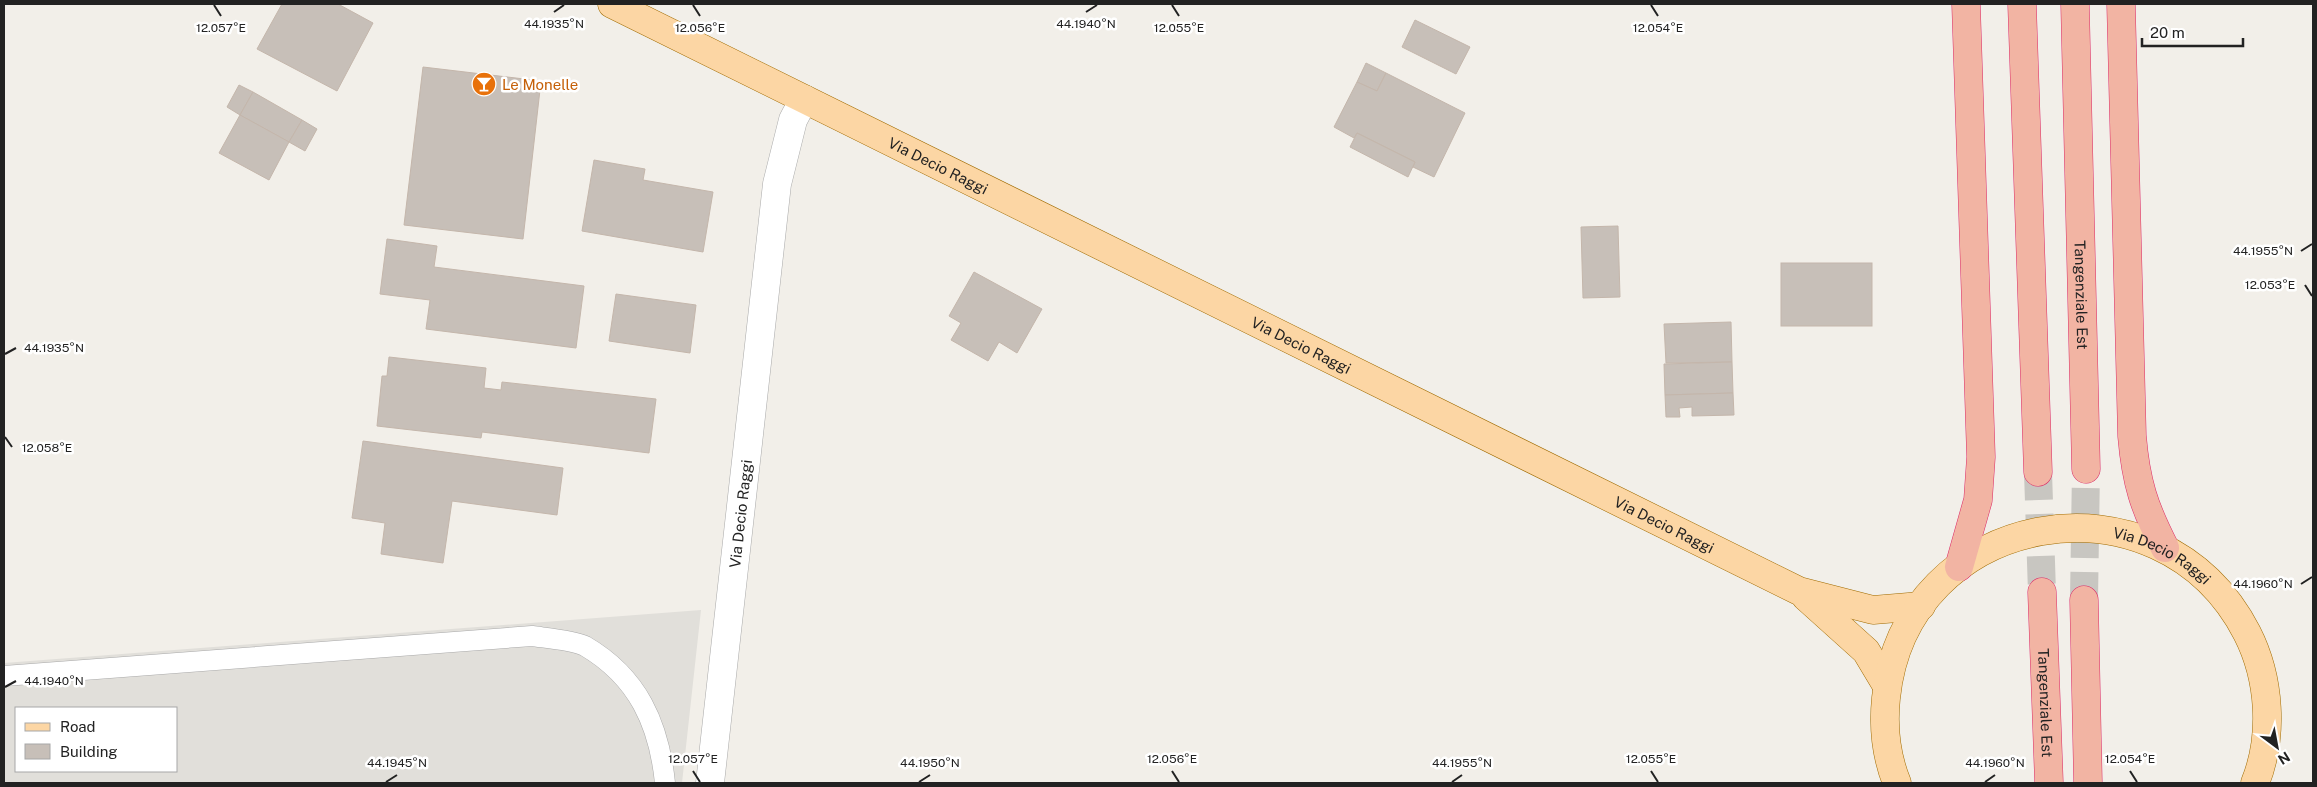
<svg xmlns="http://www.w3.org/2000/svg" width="2317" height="787" viewBox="0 0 2317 787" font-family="'Public Sans',sans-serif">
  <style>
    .airport { fill: #e1dfda; fill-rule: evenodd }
    .building { fill: #c7bfb8; stroke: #c4b6ab }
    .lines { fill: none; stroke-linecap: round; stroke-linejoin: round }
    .trunk-tunnel { stroke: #c8c6c1; stroke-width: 28; stroke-dasharray: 28 14; stroke-linecap: butt }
    .service-casing { stroke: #a9a9a9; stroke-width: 21 }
    .minor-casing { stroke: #a9a9a9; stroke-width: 29 }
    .primary-casing { stroke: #a06b00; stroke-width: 29 }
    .trunk-casing { stroke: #dc2a67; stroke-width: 29 }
    .service { stroke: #fff; stroke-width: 20 }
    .minor { stroke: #fff; stroke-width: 28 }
    .primary { stroke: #fcd6a4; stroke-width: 28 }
    .trunk { stroke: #f2b4a3; stroke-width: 28 }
    .ticks { fill: none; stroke: #222; stroke-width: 2 }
    .labels { text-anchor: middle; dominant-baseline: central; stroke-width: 5; stroke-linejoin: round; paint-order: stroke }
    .food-label { font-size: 15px; fill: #c56008; stroke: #fff; text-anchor: start }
    .street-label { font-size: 15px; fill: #222; stroke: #fff }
    .ticks-label { font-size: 12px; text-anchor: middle; fill: #222; stroke: #fff; stroke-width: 5; stroke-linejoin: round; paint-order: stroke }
  </style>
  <rect width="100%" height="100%" fill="#f2efe9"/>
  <path class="airport" d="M701,610L682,783H4V663ZM16,708H176V771H16Z"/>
  <g class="building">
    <path d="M282,4H338L373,23L337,91L257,49Z"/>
    <path d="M1415,20L1470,47L1456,74L1402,47Z"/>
    <path d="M1366,63L1386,73L1377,91L1357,82Z"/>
    <path d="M423,67L541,81L523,239L404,225Z"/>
    <path d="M1386,73L1465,113L1434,177L1413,167L1415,162L1357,133L1354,138L1334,127L1357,82L1377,91Z"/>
    <path d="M239,85L253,92L240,115L227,107Z"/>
    <path d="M253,92L302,120L289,142L240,115Z"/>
    <path d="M240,115L289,142L269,180L219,153Z"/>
    <path d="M302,120L317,129L305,151L289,142Z"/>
    <path d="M1357,133L1415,162L1408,177L1350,147Z"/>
    <path d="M594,160L645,169L643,180L713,192L703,252L582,231Z"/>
    <path d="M1618,226L1620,297L1583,298L1581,227Z"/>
    <path d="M387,239L437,246L434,267L584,286L576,348L426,329L430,300L380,294Z"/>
    <rect x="1781" y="263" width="91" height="63"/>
    <path d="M974,272L1042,309L1017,353L999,342L988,361L951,340L961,323L949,316Z"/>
    <path d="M616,294L696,305L690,353L609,341Z"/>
    <path d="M1731,322L1732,362L1666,363L1664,324Z"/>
    <path d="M389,357L486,368L484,388L501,390L502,382L656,399L649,453L482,432L481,438L377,426L382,376H387Z"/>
    <path d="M1732,362L1733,393L1665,395L1664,364Z"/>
    <path d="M1733,393L1734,415L1692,416V407L1679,408L1680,417H1666L1665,395Z"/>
    <path d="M363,441L563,468L557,515L452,501L443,563L381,554L385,523L352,518Z"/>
  </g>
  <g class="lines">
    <g class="trunk-tunnel">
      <path d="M2038,472L2042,592"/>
      <path d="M2084,600L2086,469"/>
    </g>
    <g class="service-casing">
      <path id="service" d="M4,676L532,636C546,638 573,640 585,646C638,677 659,724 665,783"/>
    </g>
    <g class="minor-casing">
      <g id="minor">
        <path id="s1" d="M710,783L777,184L793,120L804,99"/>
      </g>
    </g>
    <g class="primary-casing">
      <g id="primary">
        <path id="s2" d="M612,4L1799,591L1873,610L1921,606"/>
        <path d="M1806,597L1866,651L1887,686"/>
        <path id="s3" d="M1897,783C1886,756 1883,727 1886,698C1905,509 2160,464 2247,633C2270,678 2274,736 2255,783"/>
      </g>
    </g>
    <g class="trunk-casing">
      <g id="trunk">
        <path d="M2022,4L2038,472"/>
        <path id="s4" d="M2075,4L2086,469"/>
        <path d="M2121,4L2132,436C2136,483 2144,507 2165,548"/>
        <path d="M1959,567L1978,500L1981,457L1966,4"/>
        <path id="s5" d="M2042,592L2049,783"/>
        <path d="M2084,600L2088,783"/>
      </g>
    </g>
    <use href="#service" class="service"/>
    <use href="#minor" class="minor"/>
    <use href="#primary" class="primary"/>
    <use href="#trunk" class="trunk"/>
  </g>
  <path class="ticks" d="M214,5L221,16M693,5L700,16M1172,5L1179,16M1651,5L1658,16M554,12L564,5M1086,12L1097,5M2301,251L2312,244M2305,285L2312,296M5,354L16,348M5,437L12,447M2301,584L2312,577M5,687L16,681M693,771L700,782M1172,771L1179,782M1651,771L1658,782M2130,771L2137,782M386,782L397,775M919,782L930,775M1452,782L1462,775M1985,782L1995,775"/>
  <defs>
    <g id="bar-disc" transform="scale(1.25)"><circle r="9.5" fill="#e8710a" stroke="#fff"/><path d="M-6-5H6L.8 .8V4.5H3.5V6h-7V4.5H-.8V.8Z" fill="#fff"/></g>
  </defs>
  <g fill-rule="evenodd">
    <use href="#bar-disc" x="484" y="84"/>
  </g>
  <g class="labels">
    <g class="food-label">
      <text x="502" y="84">Le Monelle</text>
    </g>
    <g class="street-label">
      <text stroke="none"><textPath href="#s2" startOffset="364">Via Decio Raggi</textPath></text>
      <text stroke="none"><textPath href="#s4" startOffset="291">Tangenziale Est</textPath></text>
      <text stroke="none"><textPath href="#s2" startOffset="769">Via Decio Raggi</textPath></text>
      <text stroke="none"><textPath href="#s1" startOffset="271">Via Decio Raggi</textPath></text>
      <text stroke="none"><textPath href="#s2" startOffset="1174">Via Decio Raggi</textPath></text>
      <text stroke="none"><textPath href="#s3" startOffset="459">Via Decio Raggi</textPath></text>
      <text stroke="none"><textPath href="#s5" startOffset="111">Tangenziale Est</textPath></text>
    </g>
  </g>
  <g class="ticks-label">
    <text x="554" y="28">44.1935°N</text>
    <text x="1086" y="28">44.1940°N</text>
    <text x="221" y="32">12.057°E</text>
    <text x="700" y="32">12.056°E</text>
    <text x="1658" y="32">12.054°E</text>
    <text x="1179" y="32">12.055°E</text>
    <text x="2263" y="255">44.1955°N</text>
    <text x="2270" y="289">12.053°E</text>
    <text x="54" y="352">44.1935°N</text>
    <text x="47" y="452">12.058°E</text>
    <text x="2263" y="588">44.1960°N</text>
    <text x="54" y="685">44.1940°N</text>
    <text x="693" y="763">12.057°E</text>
    <text x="1172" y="763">12.056°E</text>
    <text x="1651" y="763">12.055°E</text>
    <text x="2130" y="763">12.054°E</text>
    <text x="397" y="767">44.1945°N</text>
    <text x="930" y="767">44.1950°N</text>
    <text x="1462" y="767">44.1955°N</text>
    <text x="1995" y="767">44.1960°N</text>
  </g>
  <rect width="2317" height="787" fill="none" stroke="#222222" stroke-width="10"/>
  <rect x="15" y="707" width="162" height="65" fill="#ffffff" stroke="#a7a7a7"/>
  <rect x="25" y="723" width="25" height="8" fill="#fcd6a4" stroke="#a7a7a7"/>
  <text x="60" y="732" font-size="15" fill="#222222">Road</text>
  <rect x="25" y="744" width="25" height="15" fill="#c7bfb8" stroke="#a7a7a7"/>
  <text x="60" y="757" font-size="15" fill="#222222">Building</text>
  <g transform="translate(2277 747) rotate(148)" stroke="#ffffff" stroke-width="4" paint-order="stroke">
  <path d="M0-4L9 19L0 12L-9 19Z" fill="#222222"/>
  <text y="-8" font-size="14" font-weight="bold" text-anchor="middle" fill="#222222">N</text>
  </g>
  <path d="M2142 38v8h101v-8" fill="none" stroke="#222222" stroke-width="2.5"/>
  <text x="2150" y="38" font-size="15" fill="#222222" stroke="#ffffff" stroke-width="4" paint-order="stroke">20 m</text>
</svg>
